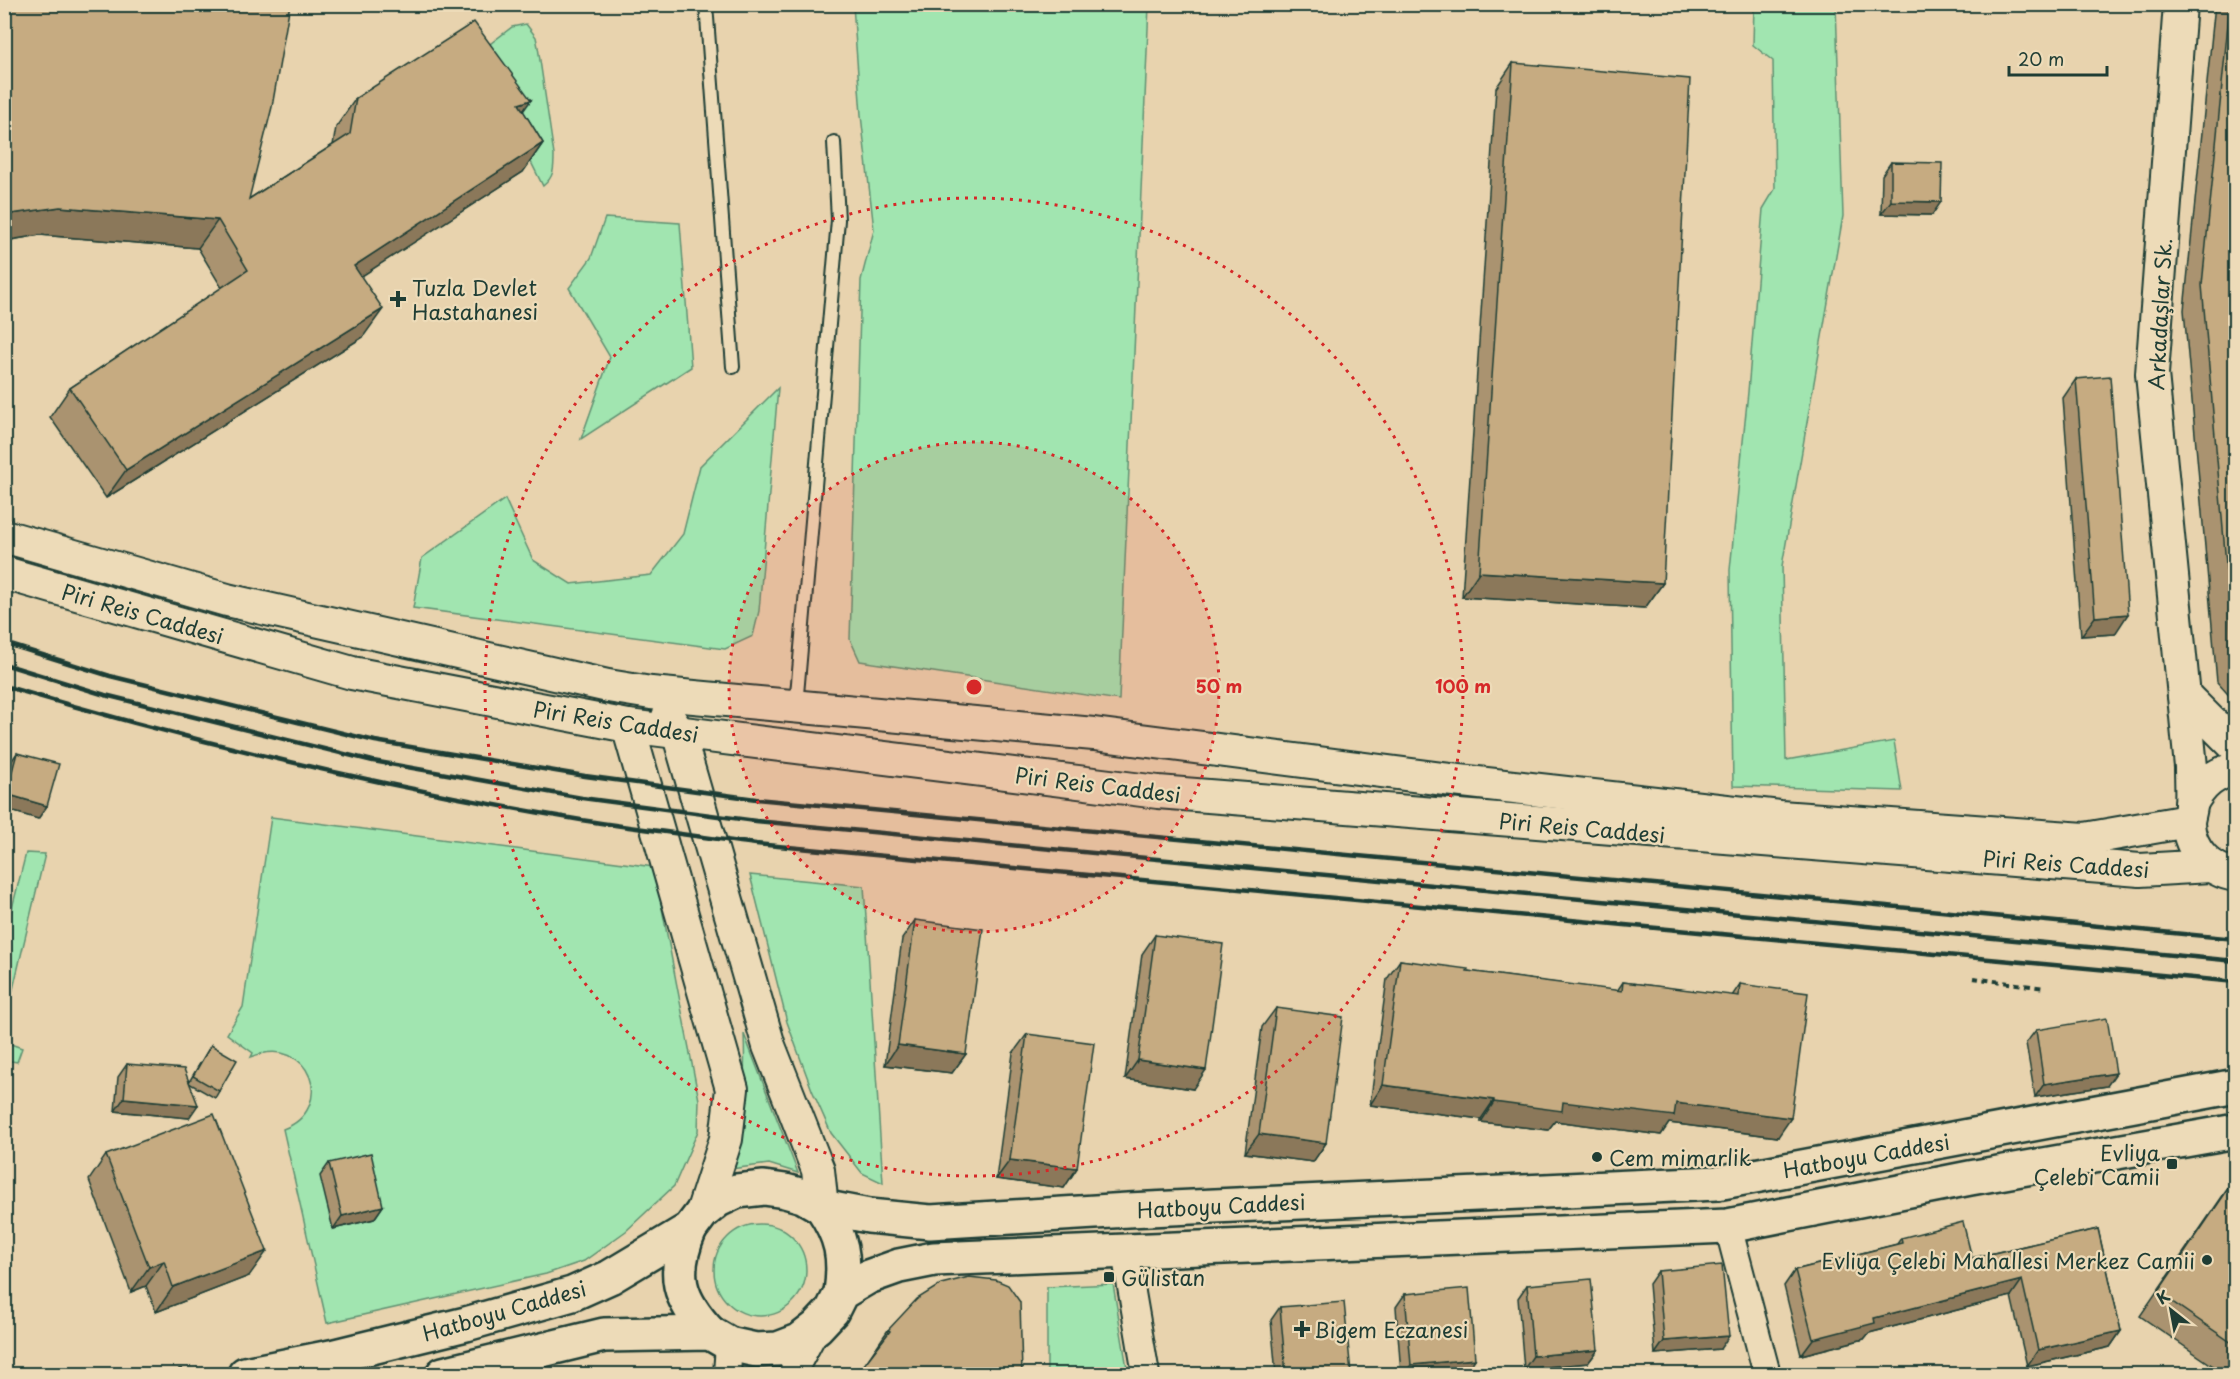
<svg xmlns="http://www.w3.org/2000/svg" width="2240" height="1379" viewBox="0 0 2240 1379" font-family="'Playpen Sans',sans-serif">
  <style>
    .green { fill: #a1e5b0; stroke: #609172; stroke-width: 1.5 }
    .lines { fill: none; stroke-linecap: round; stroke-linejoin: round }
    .service-casing { stroke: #1f3d34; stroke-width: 16 }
    .minor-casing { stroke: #1f3d34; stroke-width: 30 }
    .tertiary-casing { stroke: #1f3d34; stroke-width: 36 }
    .primary-casing { stroke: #1f3d34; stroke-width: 38 }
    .path { stroke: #1f3d34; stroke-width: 4; stroke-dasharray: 6 4.5; stroke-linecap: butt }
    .service { stroke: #eddbb8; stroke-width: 12 }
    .minor { stroke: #eddbb8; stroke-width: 26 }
    .tertiary { stroke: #eddbb8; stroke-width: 32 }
    .primary { stroke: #eddbb8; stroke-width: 33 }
    .rail { stroke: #1f3d34; stroke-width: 4.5 }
    .wall { fill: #aa936f; stroke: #1f3d34; stroke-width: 1.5 }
    .shaded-wall { fill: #8b785a; stroke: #1f3d34; stroke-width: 1.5 }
    .building { fill: #c6ab81; stroke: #1f3d34; stroke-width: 1.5 }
    .ring { fill: none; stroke: #d62828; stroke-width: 3; stroke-dasharray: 3 6 }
    .poi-dot { fill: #1f3d34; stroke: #eddbb8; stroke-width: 2 }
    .labels { text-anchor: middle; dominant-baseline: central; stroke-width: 4.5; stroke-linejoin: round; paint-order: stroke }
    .poi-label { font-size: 21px; fill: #1f3d34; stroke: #eddbb8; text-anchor: start }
    .street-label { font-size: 21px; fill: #1f3d34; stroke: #eddbb8 }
    .centre { fill: #d62828; stroke: #eddbb8; stroke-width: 3 }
    .ring-label { font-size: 18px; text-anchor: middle; font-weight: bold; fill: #d62828; stroke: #eddbb8; stroke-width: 4.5; stroke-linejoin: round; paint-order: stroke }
  </style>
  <rect width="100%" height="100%" fill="#e8d3ae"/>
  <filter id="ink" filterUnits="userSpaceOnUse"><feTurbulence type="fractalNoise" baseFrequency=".0167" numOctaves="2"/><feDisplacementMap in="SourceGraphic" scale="12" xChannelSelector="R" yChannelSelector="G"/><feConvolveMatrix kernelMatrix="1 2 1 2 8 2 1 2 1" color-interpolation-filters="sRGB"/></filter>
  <g filter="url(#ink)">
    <g class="green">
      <path d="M853,5H1149L1119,700L860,661L850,639L861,280L874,230L861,115Z"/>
      <path d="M1754,5H1836L1843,216L1782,566L1786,760L1894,741L1902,791L1733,786L1730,570L1748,392L1763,209L1775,189L1773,61L1753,45Z"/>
      <path d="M526,24L536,37L538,47L554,155C554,169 554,177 543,186L477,54L512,27Z"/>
      <path d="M605,218L680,223L691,367L581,439L610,357L569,288L591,258Z"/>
      <path d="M778,388L759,611L753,636L725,649L413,608L422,558L505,499L533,560L571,584L651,575L683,534L700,466Z"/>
      <path d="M271,817L654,867L699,1100L698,1131L674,1186L626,1231L584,1261L546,1274L327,1323L283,1129C336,1110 312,1033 251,1057L253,1053L227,1034L243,1007Z"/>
      <path d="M26,853L45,854L5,1023V936Z"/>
      <path d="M750,875L864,886L883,1183L862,1173L831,1133L812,1090L787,1022Z"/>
      <path d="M744,1034L798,1173L769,1164L730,1169C742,1120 746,1085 744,1034Z"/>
      <path d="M5,1042L22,1048L17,1062L5,1060Z"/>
      <circle cx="760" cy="1270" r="46"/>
      <path d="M1113,1284L1128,1374H1047V1287Z"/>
    </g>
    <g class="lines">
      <g class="service-casing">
        <g id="service">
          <path d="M706,4L733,367"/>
          <path d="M796,706L838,220L834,142"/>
        </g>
      </g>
      <g class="minor-casing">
        <g id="minor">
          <path d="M1728,1226L1767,1374"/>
          <path d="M1125,1252L1146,1374"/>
          <path d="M727,1374L729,1344"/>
          <path d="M792,1374L817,1327"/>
        </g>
      </g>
      <g class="tertiary-casing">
        <g id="tertiary">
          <path d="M2180,4L2152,374L2191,767C2191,779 2192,792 2191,805C2191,811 2188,817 2188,824C2190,850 2209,871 2236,875"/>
          <path d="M4,536L227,600L608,686L651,693L1094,734L1443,779L1780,817L2085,839L2188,821"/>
          <path d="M4,573L352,673L628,726L1158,792L2140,870L2210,866"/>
          <path d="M2184,695L2236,747"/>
          <path d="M668,717L678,732L769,1046L818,1170L822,1207"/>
          <path d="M628,726L732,1089L726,1139L702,1213"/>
          <path d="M2191,804C2201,785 2214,773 2236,769"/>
        </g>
      </g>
      <g class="primary-casing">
        <g id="primary">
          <path d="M822,1207C842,1237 846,1257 841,1293"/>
          <path d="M690,1229C671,1274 678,1299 710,1333"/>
          <path d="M245,1374L331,1357L466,1324L572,1294L610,1277L690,1229L702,1213L718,1200L737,1191L764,1188L785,1191L803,1196L822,1207L869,1216L930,1222L1128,1210L1717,1183L2236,1086"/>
          <path d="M443,1374L604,1335L710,1333L729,1344L756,1350L778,1349L799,1341L817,1327L832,1311L841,1293L868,1277L899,1266L934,1259L1728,1226L1970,1178L2236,1131"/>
        </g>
      </g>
      <g class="path">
        <path d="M1973,978L2045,988"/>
        <path d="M180,1368L181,1374"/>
      </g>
      <use href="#service" class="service"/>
      <use href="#minor" class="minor"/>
      <use href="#tertiary" class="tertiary"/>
      <use href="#primary" class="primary"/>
      <g class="rail">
        <path d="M4,643L110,676L375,741L585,776L756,799L2236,939"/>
        <path d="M4,664L105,695L373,761L582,798L756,821L2236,961"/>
        <path d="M4,686C193,742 386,788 581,820C639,829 698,836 756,844L2236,982"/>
      </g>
    </g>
    <g class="wall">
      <path d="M4,4L249,199L333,145L336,127L356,98L523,111L543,143L523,172L361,276L363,337L106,498L50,417L70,388L222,288L198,248L40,235L4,241Z"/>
      <path d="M2215,4H2235V702L2217,682L2184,310Z"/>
      <path d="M1513,63L1663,583L1645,608L1462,597L1496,88Z"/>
      <path d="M1891,162L1932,215L1881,214L1882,175Z"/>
      <path d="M2076,379L2115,634L2081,636L2063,398Z"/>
      <path d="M17,753L47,806L38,819L4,809V778L8,766Z"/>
      <path d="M915,920L966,1054L952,1073L885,1065L902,939Z"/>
      <path d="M1155,935L1193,1089L1125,1079L1142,954Z"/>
      <path d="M1400,960L1467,971L1617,991L1623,982L1732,996L1740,984L1778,1137L1669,1123L1661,1135L1555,1121L1548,1130L1481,1122V1119L1370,1105L1387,979Z"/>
      <path d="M1276,1008L1326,1143L1313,1162L1245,1153L1262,1027Z"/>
      <path d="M2036,1030L2107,1086L2035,1097L2026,1043Z"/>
      <path d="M1027,1034L1077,1168L1064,1188L996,1179L1013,1053Z"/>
      <path d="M211,1045L219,1091L215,1098L189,1083V1118L115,1111L118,1077L127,1064L189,1082Z"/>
      <path d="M106,1155L249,1276L156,1312L146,1286L131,1292L89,1180Z"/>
      <path d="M329,1163L383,1206L374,1219L333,1229L320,1176Z"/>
      <path d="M2235,1178V1374H2225L2140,1316Z"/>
      <path d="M2098,1229L2121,1331L2110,1347L2027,1366L2011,1296L1869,1333L1864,1339L1801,1355L1784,1286L1795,1270L1897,1244L1901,1238L1972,1258Z"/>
      <path d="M1658,1271L1720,1349L1655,1354L1649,1284Z"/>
      <path d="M1527,1285L1598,1350L1588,1363L1524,1369L1518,1298Z"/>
      <path d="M1405,1294L1475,1359L1466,1372L1442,1374H1401L1396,1307Z"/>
      <path d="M1280,1307L1350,1374H1276L1271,1320Z"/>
      <path d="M888,1330L1022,1374L867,1361Z"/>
    </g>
    <g class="shaded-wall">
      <path d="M531,100L511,128L519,104Z"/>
      <path d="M543,143L523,172L334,294L354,266Z"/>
      <path d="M1891,201L1941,202L1932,215L1881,214Z"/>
      <path d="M60,207L218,220L198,248L40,235L4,241V215Z"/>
      <path d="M383,309L363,337L106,498L126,470Z"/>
      <path d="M1479,572L1663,583L1645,608L1462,597Z"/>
      <path d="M2128,614L2115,634L2081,636L2095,617Z"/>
      <path d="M6,794L47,806L38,819L4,809V795Z"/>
      <path d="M898,1045L966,1054L952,1073L885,1065Z"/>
      <path d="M1138,1060L1206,1070L1193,1089L1125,1079Z"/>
      <path d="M2116,1073L2107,1086L2035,1097L2044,1084Z"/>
      <path d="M1383,1085L1494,1100L1481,1119L1370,1105Z"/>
      <path d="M124,1098L198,1105L189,1118L115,1111Z"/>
      <path d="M1494,1102H1563L1676,1103L1791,1118L1778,1137L1669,1123L1661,1135L1555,1121L1548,1130L1481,1122Z"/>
      <path d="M1259,1134L1326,1143L1313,1162L1245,1153Z"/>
      <path d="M1010,1160L1077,1168L1064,1188L996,1179Z"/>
      <path d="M383,1206L374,1219L333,1229L342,1216Z"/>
      <path d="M267,1251L249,1276L156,1312L173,1287Z"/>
      <path d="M164,1261L146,1286L131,1292L149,1267Z"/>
      <path d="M2022,1280L2011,1296L1869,1333L1864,1339L1801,1355L1813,1339L1874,1318Z"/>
      <path d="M2121,1331L2110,1347L2027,1366L2038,1350Z"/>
      <path d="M1729,1336L1720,1349L1655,1354L1664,1341Z"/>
      <path d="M1598,1350L1588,1363L1524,1369L1533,1356Z"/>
      <path d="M1475,1359L1466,1372L1442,1374H1404L1411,1365Z"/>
    </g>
    <g class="building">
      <path d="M4,4H290L272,107L249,199L350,134L356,98L474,22L531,100L519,104L543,143L354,266L383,309L126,470L70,388L248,270L218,220L60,207L4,215Z"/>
      <path d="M2230,4H2235V659L2234,657L2202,285Z"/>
      <path d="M1513,63L1690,79L1663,583L1479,572Z"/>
      <path d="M1891,162L1942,163L1941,202L1891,201Z"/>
      <path d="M2110,376L2128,614L2095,617L2076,379Z"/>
      <path d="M17,753L59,764L47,806L6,794Z"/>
      <path d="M915,920L983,929L966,1054L898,1045Z"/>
      <path d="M1155,935L1223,944L1206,1070L1138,1060Z"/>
      <path d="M1400,960L1468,969L1467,971L1622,991L1623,982L1739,996L1740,984L1808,993L1791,1118L1676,1103L1674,1116L1563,1102L1562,1111L1494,1102V1100L1383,1085Z"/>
      <path d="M1276,1008L1343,1017L1326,1143L1259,1134Z"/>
      <path d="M2107,1018L2116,1073L2044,1084L2036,1030Z"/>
      <path d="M1027,1034L1094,1043L1077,1168L1010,1160Z"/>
      <path d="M211,1045L237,1060L219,1091L193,1076Z"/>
      <path d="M127,1064L184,1069L198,1105L124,1098Z"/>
      <path d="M214,1114L267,1251L173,1287L164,1261L149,1267L106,1155Z"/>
      <path d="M371,1153L383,1206L342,1216L329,1163Z"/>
      <path d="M2235,1179V1345L2158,1292Z"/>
      <path d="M1963,1222L1972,1258L2098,1229L2121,1331L2038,1350L2022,1280L1874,1318L1875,1323L1813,1339L1795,1270L1902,1243L1901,1238Z"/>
      <path d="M1722,1265L1729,1336L1664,1341L1658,1271Z"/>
      <path d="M969,1277L996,1280L1008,1285L1020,1302L1022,1374H857L890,1331L888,1330L917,1299L941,1284Z"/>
      <path d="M1591,1279L1598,1350L1533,1356L1527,1285Z"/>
      <path d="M1469,1288L1475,1359L1411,1365L1405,1294Z"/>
      <path d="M1344,1302L1351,1373L1329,1374H1286L1280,1307Z"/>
    </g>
  </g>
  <circle cx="974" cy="687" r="245" fill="#d62828" fill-opacity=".12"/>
  <g class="ring">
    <circle cx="974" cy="687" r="245"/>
    <circle cx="974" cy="687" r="489"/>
  </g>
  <g class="poi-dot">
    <path d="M395 290h6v6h6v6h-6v6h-6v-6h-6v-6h6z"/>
    <circle cx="1597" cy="1157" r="6"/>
    <rect x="2166" y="1158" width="12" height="12" rx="3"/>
    <circle cx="2207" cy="1260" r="6"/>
    <rect x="1103" y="1271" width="12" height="12" rx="3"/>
    <path d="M1299 1320h6v6h6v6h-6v6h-6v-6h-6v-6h6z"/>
  </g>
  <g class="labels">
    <g class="poi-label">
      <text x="412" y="287">Tuzla Devlet<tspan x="412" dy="24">Hastahanesi</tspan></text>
      <text x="2160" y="1152" text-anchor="end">Evliya<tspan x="2160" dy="24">Çelebi Camii</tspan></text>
      <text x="1609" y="1157">Cem mimarlik</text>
      <text x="2195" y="1260" text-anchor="end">Evliya Çelebi Mahallesi Merkez Camii</text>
      <text x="1121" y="1277">Gülistan</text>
      <text x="1314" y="1329">Bigem Eczanesi</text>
    </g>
    <g class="street-label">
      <text transform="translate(2159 314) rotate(-87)">Arkadaşlar Sk.</text>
      <text transform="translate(143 613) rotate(16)">Piri Reis Caddesi</text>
      <text transform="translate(616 721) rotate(9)">Piri Reis Caddesi</text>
      <text transform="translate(1098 784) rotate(7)">Piri Reis Caddesi</text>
      <text transform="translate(1582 827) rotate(5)">Piri Reis Caddesi</text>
      <text transform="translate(2066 863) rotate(4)">Piri Reis Caddesi</text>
      <text transform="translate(1866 1155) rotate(-10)">Hatboyu Caddesi</text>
      <text transform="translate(1221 1205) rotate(-3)">Hatboyu Caddesi</text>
      <text transform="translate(504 1310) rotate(-16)">Hatboyu Caddesi</text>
    </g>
  </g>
  <circle cx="974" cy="687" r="9" class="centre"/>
  <g class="ring-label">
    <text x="1219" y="693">50 m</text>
    <text x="1463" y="693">100 m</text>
  </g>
  <rect width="2240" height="1379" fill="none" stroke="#eddbb8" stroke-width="24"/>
  <rect x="12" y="12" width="2216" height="1355" fill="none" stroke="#1f3d34" stroke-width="2" filter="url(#ink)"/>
  <g transform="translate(2171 1310) rotate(329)" stroke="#eddbb8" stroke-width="4.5" paint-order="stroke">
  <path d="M0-4.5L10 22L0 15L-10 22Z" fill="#1f3d34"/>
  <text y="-9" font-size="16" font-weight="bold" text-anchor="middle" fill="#1f3d34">K</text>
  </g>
  <path d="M2009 66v9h98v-9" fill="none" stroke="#1f3d34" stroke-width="3"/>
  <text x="2018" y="66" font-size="18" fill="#1f3d34" stroke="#eddbb8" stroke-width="4.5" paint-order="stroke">20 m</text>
</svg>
